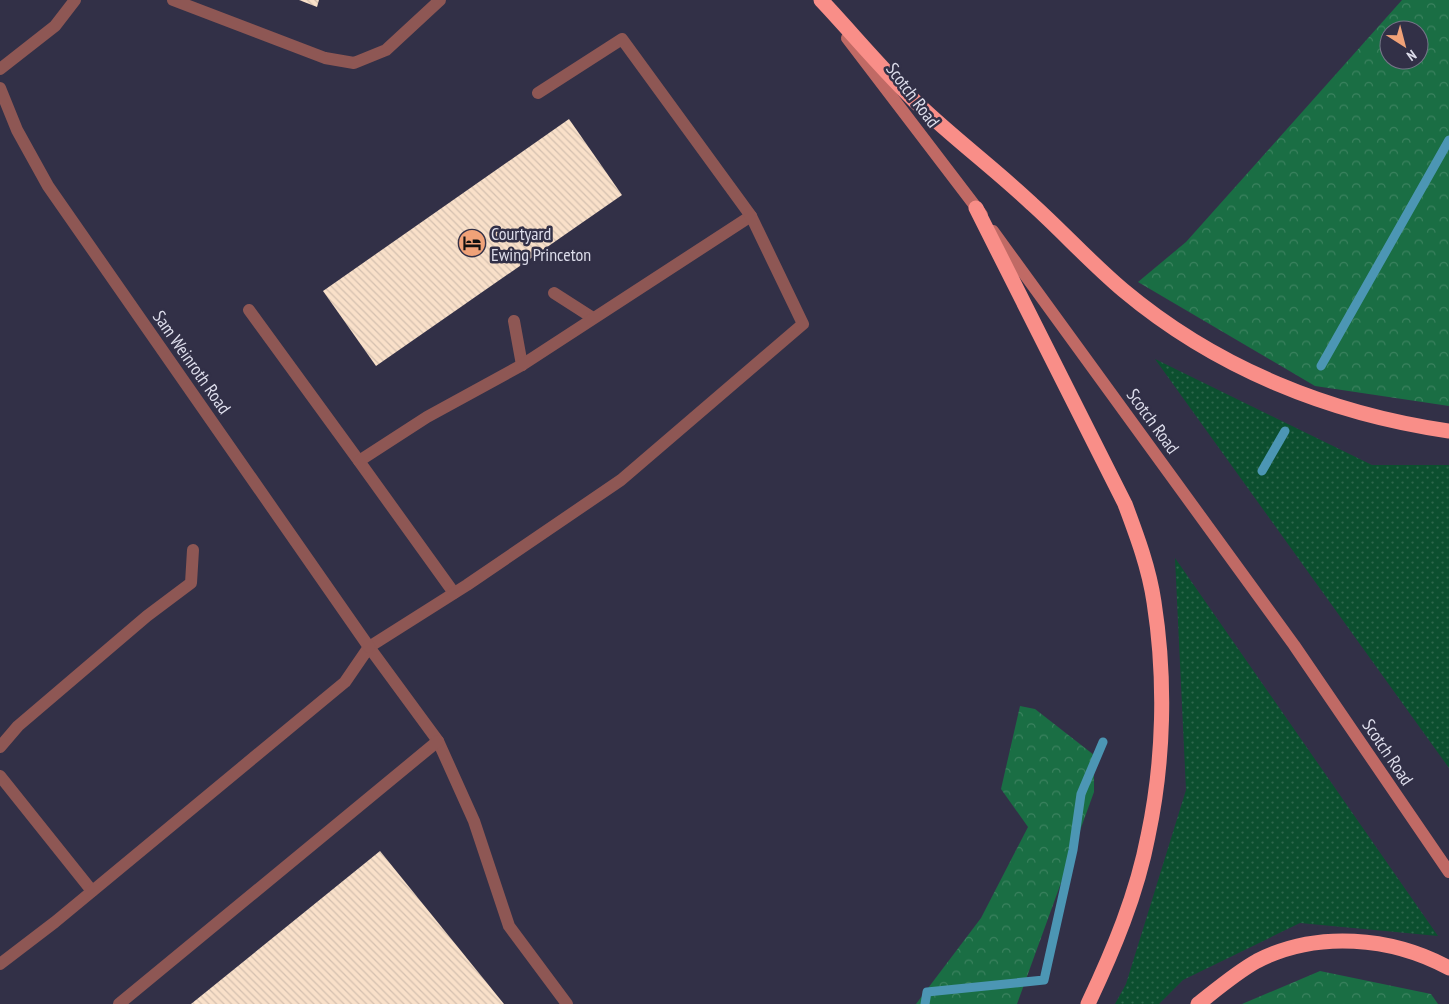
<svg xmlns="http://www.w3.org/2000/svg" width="1449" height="1004" viewBox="0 0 1449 1004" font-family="'PT Sans Narrow',sans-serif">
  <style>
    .grass { fill: url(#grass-dots) }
    .forest { fill: url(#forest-crowns); fill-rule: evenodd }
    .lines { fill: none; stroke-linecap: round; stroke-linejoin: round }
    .stream { stroke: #4c96b4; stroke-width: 9 }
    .building { fill: url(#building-back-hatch) }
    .lane { stroke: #8e5754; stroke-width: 12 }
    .street { stroke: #8e5754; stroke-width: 12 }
    .secondary { stroke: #c06a65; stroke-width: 12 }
    .highway { stroke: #f98e88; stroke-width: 15 }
    .labels { text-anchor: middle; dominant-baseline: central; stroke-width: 5; stroke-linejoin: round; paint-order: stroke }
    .street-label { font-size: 18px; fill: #ddddeb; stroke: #323047 }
    .poi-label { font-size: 18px; fill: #ddddeb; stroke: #323047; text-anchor: start }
  </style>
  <defs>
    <pattern id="grass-dots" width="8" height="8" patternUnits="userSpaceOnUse" patternTransform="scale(1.25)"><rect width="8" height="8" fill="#0c4f2f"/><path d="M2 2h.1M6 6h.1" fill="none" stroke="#2f684d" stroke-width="1.8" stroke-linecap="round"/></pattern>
    <pattern id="forest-crowns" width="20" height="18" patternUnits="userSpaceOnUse" patternTransform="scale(1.25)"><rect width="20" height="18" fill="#1a6e44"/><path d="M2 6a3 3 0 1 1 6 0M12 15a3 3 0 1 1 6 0" fill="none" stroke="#3b825f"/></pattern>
    <pattern id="building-back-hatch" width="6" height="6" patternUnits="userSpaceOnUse" patternTransform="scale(1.25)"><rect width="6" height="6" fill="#f9e0c9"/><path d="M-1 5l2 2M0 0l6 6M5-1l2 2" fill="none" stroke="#d4c0af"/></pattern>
  </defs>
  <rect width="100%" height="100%" fill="#323047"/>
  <g class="grass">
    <path d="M1155,359L1372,465H1449V768Z"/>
    <path d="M1175,558L1438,936L1300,923L1183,980L1159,1004H1115L1126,984L1186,790Z"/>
  </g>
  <g class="forest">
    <path d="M1402,0H1449V406L1315,386L1138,282L1186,242ZM1389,30H1419V60H1389Z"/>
    <path d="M1020,706L1035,709L1094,755V792L1017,1004H916L981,918L1028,827L1001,789Z"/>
    <path d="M1320,971L1431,994L1438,1004H1242Z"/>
  </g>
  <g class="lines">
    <g class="stream">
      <path d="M1321,366L1449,140"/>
      <path d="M1262,471L1285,431"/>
      <path d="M925,1004L927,992L1044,980L1073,850L1081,794L1103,742"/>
    </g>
  </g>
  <g class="building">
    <path d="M299,0H319L317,7Z"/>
    <path d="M569,119L622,195L376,366L323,291Z"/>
    <path d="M380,851L504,1004H191Z"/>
  </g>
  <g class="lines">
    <g class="lane">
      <path d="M173,0L325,58L354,63L386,50L440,0"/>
      <path d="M0,69L55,26L75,0"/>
      <path d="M554,293L593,318"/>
      <path d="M249,310L359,461"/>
      <path d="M514,321L522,365"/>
      <path d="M454,593L359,461L427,417L522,365L751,216"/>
      <path d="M369,647L467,585L621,480L803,324L751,216L622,39L538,93"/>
      <path d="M0,747L18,726L147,616L191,583L193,550"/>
      <path d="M0,776L92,891"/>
      <path d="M0,964L55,922L345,682L369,647L438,741L474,821L509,926L567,1004"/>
      <path d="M119,1004L438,741"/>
    </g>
    <path class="street" d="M0,88L17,130L48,186L369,647"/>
    <g class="secondary">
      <path d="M847,38L982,215"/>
      <path d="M993,231L1294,645L1449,872"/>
    </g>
    <g class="highway">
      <path d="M821,0C854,35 885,73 920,106C956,140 996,170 1032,204C1063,232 1091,263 1123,290C1216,368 1330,414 1449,431"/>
      <path d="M976,208L1125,504C1137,536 1149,568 1154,602C1166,679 1164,761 1148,836C1137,894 1113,951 1088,1004"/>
      <path d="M1198,1004C1217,989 1237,972 1257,961C1317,930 1392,937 1449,968"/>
    </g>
  </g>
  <defs>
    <g id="hotel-disc" transform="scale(1.4375)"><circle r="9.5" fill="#f0a278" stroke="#323047"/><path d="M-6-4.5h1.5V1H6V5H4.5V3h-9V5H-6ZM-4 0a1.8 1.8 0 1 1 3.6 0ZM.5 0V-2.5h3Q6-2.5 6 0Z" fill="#111"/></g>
  </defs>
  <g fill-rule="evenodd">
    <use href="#hotel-disc" x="472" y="243"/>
  </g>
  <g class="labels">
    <g class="street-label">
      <text transform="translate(913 95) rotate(53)">Scotch Road</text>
      <text transform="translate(192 362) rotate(55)">Sam Weinroth Road</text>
      <text transform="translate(1153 421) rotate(54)">Scotch Road</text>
      <text transform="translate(1388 752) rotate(56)">Scotch Road</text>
    </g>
    <g class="poi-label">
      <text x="491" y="233">Courtyard<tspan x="491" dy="21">Ewing Princeton</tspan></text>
    </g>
  </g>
  <g transform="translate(1404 45) rotate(144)"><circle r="24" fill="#323047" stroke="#767589"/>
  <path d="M0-4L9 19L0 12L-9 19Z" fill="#f0a278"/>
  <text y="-8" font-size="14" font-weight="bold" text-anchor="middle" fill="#ddddeb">N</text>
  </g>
</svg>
